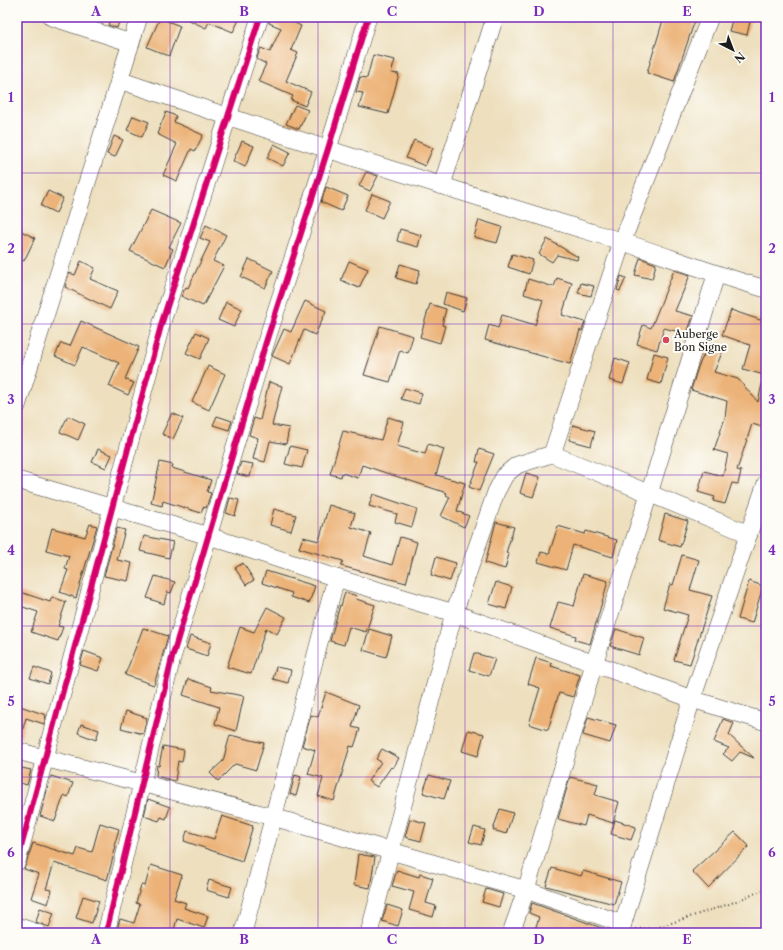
<svg xmlns="http://www.w3.org/2000/svg" width="783" height="950" viewBox="0 0 783 950" font-family="'Libre Caslon Text',serif">
  <style>
    .building { fill: #ecb277 }
    .lines { fill: none; stroke-linecap: round; stroke-linejoin: round }
    .minor-casing { stroke: #3c3934; stroke-width: 18 }
    .path { stroke: #3c3934; stroke-width: 2; stroke-dasharray: 1 3; stroke-linecap: butt }
    .minor { stroke: #fff; stroke-width: 17 }
    .cycleway-casing { stroke: #fdfcf7; stroke-width: 8 }
    .cycleway { stroke: #d6006c; stroke-width: 6 }
    .grid { fill: none; stroke: #7b2cbf; stroke-width: 1; stroke-opacity: 0.55 }
    .poi-dot { fill: #d1495b; stroke: #fdfcf7; stroke-width: 1.5 }
    .labels { text-anchor: middle; dominant-baseline: central; stroke-width: 4; stroke-linejoin: round; paint-order: stroke }
    .poi-label { font-size: 11px; fill: #1c1c1c; stroke: #fdfcf7; text-anchor: start }
    .neatline { fill: none; stroke: #7b2cbf; stroke-width: 1.5 }
    .grid-label { font-size: 13px; text-anchor: middle; font-weight: bold; fill: #7b2cbf }
  </style>
  <rect width="100%" height="100%" fill="#fdfcf7"/>
  <filter id="ink" filterUnits="userSpaceOnUse"><feTurbulence type="fractalNoise" baseFrequency=".025" numOctaves="2"/><feDisplacementMap in="SourceGraphic" scale="8" xChannelSelector="R" yChannelSelector="G"/><feConvolveMatrix kernelMatrix="1 2 1 2 8 2 1 2 1" color-interpolation-filters="sRGB"/></filter>
  <filter id="wash" filterUnits="userSpaceOnUse"><feTurbulence type="fractalNoise" baseFrequency=".012" numOctaves="4" result="noise"/><feDisplacementMap in="SourceGraphic" scale="16" xChannelSelector="R" yChannelSelector="G"/><feGaussianBlur stdDeviation="0.9" result="paint"/><feColorMatrix in="noise" values="0 0 0 0 0 0 0 0 0 0 0 0 0 0 0 0 0 1.4 0 .05"/><feComposite in="paint" operator="in"/></filter>
  <g filter="url(#wash)">
    <rect width="100%" height="100%" fill="#eee0bf"/>
    <g id="blocks">
      <g class="building">
        <path d="M111,17L120,19L117,28L108,25Z"/>
        <path d="M182,17H232L239,20L233,32L209,22L206,28Z"/>
        <path d="M270,17H297L295,23L301,26L291,50L298,53L286,81L311,92L305,106L291,100L293,96L258,81L266,64L257,59L258,55L261,48L270,52L281,28L269,23Z"/>
        <path d="M664,17H696L674,82L647,73Z"/>
        <path d="M733,17H751L747,35L729,31Z"/>
        <path d="M160,18L180,26L169,56L147,47Z"/>
        <path d="M373,55L395,60L391,73L399,74L388,114L359,107L363,93L356,92L360,77L367,78Z"/>
        <path d="M295,105L308,110L299,129L286,124Z"/>
        <path d="M166,112L176,116L174,122L203,135L195,151L191,149L177,181L163,175L177,144L157,134Z"/>
        <path d="M133,116L149,122L142,137L127,130Z"/>
        <path d="M114,136L123,140L115,157L107,154Z"/>
        <path d="M414,140L433,148L425,166L406,158Z"/>
        <path d="M242,141L254,146L245,167L233,161Z"/>
        <path d="M274,144L290,152L283,166L267,158Z"/>
        <path d="M366,172L378,176L370,191L359,186Z"/>
        <path d="M326,187L348,196L341,211L321,202Z"/>
        <path d="M48,191L63,198L56,213L41,206Z"/>
        <path d="M372,194L390,201L382,218L365,210Z"/>
        <path d="M151,210L181,223L169,247L173,249L165,267L130,251Z"/>
        <path d="M479,220L502,227L497,243L474,237Z"/>
        <path d="M206,225L226,235L213,261L224,266L203,306L181,296L186,287L188,288L210,242L200,238Z"/>
        <path d="M17,229L35,238L24,261L17,258Z"/>
        <path d="M400,229L421,235L418,247L397,241Z"/>
        <path d="M547,239L578,257L577,260L557,255L552,262L539,254Z"/>
        <path d="M512,254L533,260L529,274L508,267Z"/>
        <path d="M640,258L656,264L652,279L635,275Z"/>
        <path d="M249,259L273,271L265,288L241,277Z"/>
        <path d="M81,261L95,268L90,279L118,291L110,309L65,287L69,273L75,275Z"/>
        <path d="M349,261L368,269L359,288L341,280Z"/>
        <path d="M400,264L420,270L416,284L396,278Z"/>
        <path d="M674,270L690,275L675,311L693,316L687,334L664,328L657,350L637,344L643,325L651,328Z"/>
        <path d="M621,276L626,278L620,291L617,290Z"/>
        <path d="M557,278L572,283L562,315L585,322L582,331L580,330L570,364L485,340L489,325L498,328L502,315L535,325L543,300L524,294L528,279L554,287Z"/>
        <path d="M581,283L594,286L591,296L578,293Z"/>
        <path d="M446,292L467,298L463,311L443,304Z"/>
        <path d="M305,301L326,311L315,335L304,330L290,364L272,356L284,329L291,332Z"/>
        <path d="M226,302L242,309L234,327L218,320Z"/>
        <path d="M430,304L446,309L442,325L445,326L440,343L420,337Z"/>
        <path d="M731,310L766,322V369L764,375L743,369L750,345L722,335Z"/>
        <path d="M81,321L139,347L125,379L134,383L128,395L109,386L119,363L83,347L75,365L55,356L61,343L70,346Z"/>
        <path d="M380,326L413,336L408,353L400,350L390,382L364,375Z"/>
        <path d="M196,332L209,338L200,359L186,353Z"/>
        <path d="M710,342L724,348L714,372L738,379L758,402L762,384L766,385V428L752,424L737,470L741,471L738,484L732,483L725,504L713,501L715,497L698,492L704,471L723,476L728,454L714,450L725,418L727,401L691,390L698,367Z"/>
        <path d="M654,353L668,357L661,384L647,380Z"/>
        <path d="M615,358L630,363L623,384L609,380Z"/>
        <path d="M208,366L225,374L209,410L192,402Z"/>
        <path d="M269,382L282,386L272,425L289,428L286,444L270,441L265,462L253,459L258,438L249,435L254,418L260,420Z"/>
        <path d="M405,388L422,393L419,404L401,399Z"/>
        <path d="M172,413L183,418L173,439L162,434Z"/>
        <path d="M68,416L85,424L78,440L60,432Z"/>
        <path d="M217,416L232,421L229,430L213,425Z"/>
        <path d="M388,417L404,422L397,446L425,454L428,444L444,449L436,475L465,483L457,511L469,516L464,527L441,516L450,497L446,495L447,493L362,465L358,478L342,473L341,477L330,474L343,431L381,440Z"/>
        <path d="M573,425L595,431L591,446L569,440Z"/>
        <path d="M290,446L307,450L302,468L285,464Z"/>
        <path d="M98,449L112,455L106,468L92,462Z"/>
        <path d="M479,449L494,454L479,491L469,487L479,462H476Z"/>
        <path d="M160,462L173,465L172,468L211,480L207,492L211,493L206,508L203,507L201,513L163,501L162,506L151,503Z"/>
        <path d="M241,462L253,464L250,477L237,474Z"/>
        <path d="M526,473L540,477L533,497L520,493Z"/>
        <path d="M373,494L417,509L412,527L395,522L397,514L369,506Z"/>
        <path d="M230,498L239,500L235,516L226,513Z"/>
        <path d="M329,505L355,513L351,527L371,533L364,556L392,565L400,537L417,542L406,583L341,566L343,561L299,548L303,537L319,541Z"/>
        <path d="M274,509L296,515L291,531L270,525Z"/>
        <path d="M665,514L688,521L680,547L658,540Z"/>
        <path d="M496,522L514,527L506,553L509,554L505,569L485,563Z"/>
        <path d="M90,524L97,526L76,598L60,592L68,570L65,569L69,556L46,550L52,528L85,537Z"/>
        <path d="M558,526L585,534L586,531L617,540L613,557L573,545L566,570L538,562L541,552L549,554Z"/>
        <path d="M117,528L125,530L117,560L132,563L128,581L104,576Z"/>
        <path d="M144,536L173,542L169,558L140,551Z"/>
        <path d="M682,555L699,560L690,590L712,596L690,664L674,660L688,615L663,608L670,584L673,585Z"/>
        <path d="M436,557L456,563L450,581L431,575Z"/>
        <path d="M243,563L254,580L246,585L235,568Z"/>
        <path d="M266,571L315,586L309,603L291,597L292,593L262,583Z"/>
        <path d="M583,574L608,581L590,644L575,640L576,636L550,628L558,602L574,606Z"/>
        <path d="M155,576L175,582L171,593L167,592L164,604L147,598Z"/>
        <path d="M749,581L763,586L752,623L738,619Z"/>
        <path d="M496,582L512,587L506,609L489,604Z"/>
        <path d="M17,591L50,602L52,597L66,602L58,626L63,627L58,641L31,632L38,612L17,605Z"/>
        <path d="M345,592L357,596L356,599L375,605L366,632L349,627L344,645L330,641L340,605L341,606Z"/>
        <path d="M267,607L286,617L277,634L266,628L251,674L227,667L240,627L254,632Z"/>
        <path d="M143,628L168,636L154,685L125,675Z"/>
        <path d="M369,629L392,636L386,657L363,650Z"/>
        <path d="M616,629L644,638L639,655L610,646Z"/>
        <path d="M190,636L211,643L207,656L186,649Z"/>
        <path d="M84,651L103,658L98,671L80,665Z"/>
        <path d="M474,653L495,659L489,676L469,670Z"/>
        <path d="M536,658L552,663L551,666L580,675L573,697L559,693L548,730L529,724L540,688L528,684Z"/>
        <path d="M34,667L51,673L48,684L30,678Z"/>
        <path d="M276,667L291,670L288,683L273,679Z"/>
        <path d="M188,679L212,687L211,690L244,696L236,731L215,724L219,707L183,695Z"/>
        <path d="M326,692L359,705L352,727L360,729L354,747L350,746L334,801L318,796L323,778L308,774L315,750L302,746L311,715L318,717Z"/>
        <path d="M17,705L46,715L44,724L26,718L20,739H17Z"/>
        <path d="M126,711L147,718L143,734L121,728Z"/>
        <path d="M588,717L616,725L610,743L583,735Z"/>
        <path d="M723,719L734,723L729,735L754,758L740,752L732,761L723,754L729,748L714,742Z"/>
        <path d="M81,724L99,730L96,740L78,733Z"/>
        <path d="M468,730L484,734L478,756L462,751Z"/>
        <path d="M230,735L264,743L256,770L235,764L218,781L210,773L223,761Z"/>
        <path d="M163,746L184,750L182,762L178,761L175,781L156,776L157,765L159,766Z"/>
        <path d="M382,749L399,758L393,768L391,767L377,787L368,781L381,762L376,759Z"/>
        <path d="M17,767L31,770L27,785L17,782Z"/>
        <path d="M295,775L301,777L296,796L290,794Z"/>
        <path d="M429,775L450,781L444,799L423,793Z"/>
        <path d="M51,776L73,783L68,797L64,795L55,821L40,816Z"/>
        <path d="M570,777L598,784L595,795L619,802L613,823L587,815L584,826L558,819Z"/>
        <path d="M148,799L170,807L166,819L161,817L159,821L144,816Z"/>
        <path d="M500,809L513,813L506,834L493,830Z"/>
        <path d="M222,816L253,826L242,861L184,841L187,831L214,839Z"/>
        <path d="M410,819L426,823L421,841L405,837Z"/>
        <path d="M615,820L636,827L631,840L611,834Z"/>
        <path d="M100,823L119,829L114,846H116L107,880L54,863L46,889L52,890L48,904L31,898L39,874L24,869L33,843L75,856L78,848L92,852Z"/>
        <path d="M474,827L485,830L481,845L469,842Z"/>
        <path d="M735,832L749,846L708,888L692,871Z"/>
        <path d="M358,854L375,857L370,888L354,885Z"/>
        <path d="M151,865L182,875L174,899L186,903L184,908L208,916L204,928L177,919L173,933H116L120,919L134,923L140,904L136,903L141,885L145,886Z"/>
        <path d="M552,868L581,876L583,871L621,882L614,904L546,886Z"/>
        <path d="M397,870L419,877L420,874L433,878L426,903L436,906L433,917L409,910L414,892L392,886Z"/>
        <path d="M209,880L232,887L229,897L206,890Z"/>
        <path d="M486,889L503,894L499,907L482,902Z"/>
        <path d="M83,896L99,901L92,923L76,918Z"/>
        <path d="M532,903L610,931V933H534L539,917L529,913Z"/>
        <path d="M387,905L403,910L398,926L382,921Z"/>
        <path d="M40,908L54,913L49,927L36,922Z"/>
      </g>
    </g>
  </g>
  <g filter="url(#ink)">
    <use href="#blocks" fill-opacity="0" stroke="#3c3934" stroke-width="1"/>
    <g class="lines">
      <g class="minor-casing">
        <g id="minor">
          <path d="M51,17L131,43"/>
          <path d="M119,80C284,136 450,189 617,240C667,256 715,275 766,289"/>
          <path d="M442,185L495,17"/>
          <path d="M17,406L139,17"/>
          <path d="M552,454L622,242L710,17"/>
          <path d="M17,480L209,536L336,578L454,613L692,699L766,722"/>
          <path d="M17,751L273,817L526,890L623,924"/>
          <path d="M17,862L162,322L260,17"/>
          <path d="M17,926L38,933"/>
          <path d="M106,933L172,658L266,342L328,149L368,17"/>
          <path d="M243,933L336,578"/>
          <path d="M369,933L454,613L496,492L505,475L517,465L552,454L749,534"/>
          <path d="M511,933L526,890L594,664L649,494L716,275"/>
          <path d="M620,933L692,699L766,483"/>
        </g>
      </g>
      <path class="path" d="M636,929L656,928L729,904L766,889"/>
      <use href="#minor" class="minor"/>
      <g class="cycleway-casing">
        <g id="cycleway">
          <path d="M17,862L162,322L260,17"/>
          <path d="M106,933L172,658L266,342L328,149L368,17"/>
        </g>
      </g>
      <use href="#cycleway" class="cycleway"/>
    </g>
  </g>
  <path class="grid" d="M170,17V933M318,17V933M465,17V933M613,17V933M17,173H766M17,324H766M17,475H766M17,626H766M17,777H766"/>
  <circle class="poi-dot" cx="666" cy="340" r="4"/>
  <g class="labels">
    <g class="poi-label">
      <text x="674" y="334">Auberge<tspan x="674" dy="13">Bon Signe</tspan></text>
    </g>
  </g>
  <rect width="783" height="950" fill="none" stroke="#fdfcf7" stroke-width="44"/>
  <g transform="translate(733 50) rotate(138)" stroke="#fdfcf7" stroke-width="3" paint-order="stroke">
  <path d="M0-3L7 15L0 10L-7 15Z" fill="#1c1c1c"/>
  <text y="-6" font-size="11" font-weight="bold" text-anchor="middle" fill="#1c1c1c">N</text>
  </g>
  <rect x="22" y="22" width="739" height="906" class="neatline"/>
  <g class="grid-label">
    <text x="96" y="16">A</text>
    <text x="244" y="16">B</text>
    <text x="392" y="16">C</text>
    <text x="539" y="16">D</text>
    <text x="687" y="16">E</text>
    <text x="11" y="102">1</text>
    <text x="772" y="102">1</text>
    <text x="11" y="253">2</text>
    <text x="772" y="253">2</text>
    <text x="11" y="404">3</text>
    <text x="772" y="404">3</text>
    <text x="11" y="555">4</text>
    <text x="772" y="555">4</text>
    <text x="11" y="706">5</text>
    <text x="772" y="706">5</text>
    <text x="11" y="857">6</text>
    <text x="772" y="857">6</text>
    <text x="96" y="944">A</text>
    <text x="244" y="944">B</text>
    <text x="392" y="944">C</text>
    <text x="539" y="944">D</text>
    <text x="687" y="944">E</text>
  </g>
</svg>
